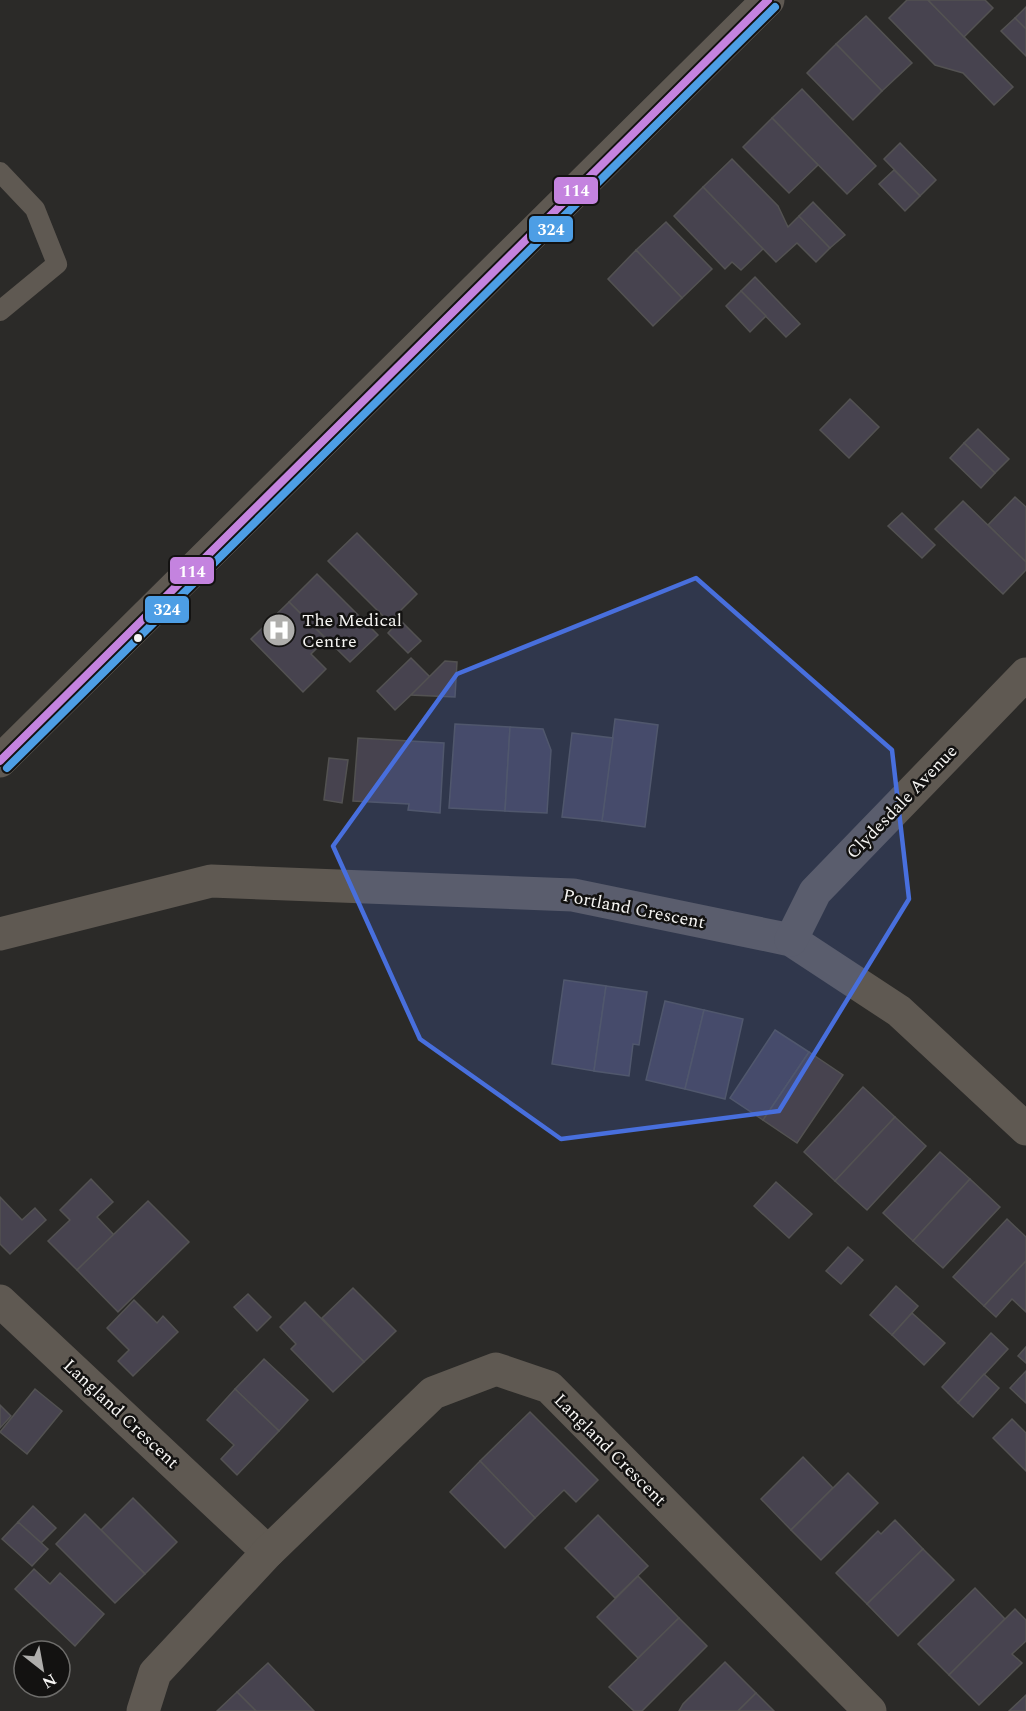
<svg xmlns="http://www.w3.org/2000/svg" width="1026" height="1711" viewBox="0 0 1026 1711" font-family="Spectral,serif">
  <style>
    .building { fill: #47434f; stroke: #535252; stroke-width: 1.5 }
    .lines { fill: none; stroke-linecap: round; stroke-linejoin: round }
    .service { stroke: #5f5952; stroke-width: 20 }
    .minor { stroke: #5f5952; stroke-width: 33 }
    .tertiary { stroke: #5f5952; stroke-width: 33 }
    .bus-1-casing { stroke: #131211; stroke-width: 12 }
    .bus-2-casing { stroke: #131211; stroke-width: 12 }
    .bus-1 { stroke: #c483df; stroke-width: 8 }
    .bus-2 { stroke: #4d9ee5; stroke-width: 8 }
    .marked { fill: #486fdd; fill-opacity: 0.2; stroke: #486fdd; stroke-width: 4.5; stroke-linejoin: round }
    .bus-dot { fill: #f6f5f3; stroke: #131211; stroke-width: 2 }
    .labels { text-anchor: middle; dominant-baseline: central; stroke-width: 5; stroke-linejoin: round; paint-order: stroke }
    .poi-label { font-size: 18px; fill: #f6f5f3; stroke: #131211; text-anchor: start }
    .street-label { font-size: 18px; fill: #f6f5f3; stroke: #131211 }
    .line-badge { stroke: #131211; stroke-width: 2 }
    .badge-label { font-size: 16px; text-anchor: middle; font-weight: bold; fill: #fff }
  </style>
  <rect width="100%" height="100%" fill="#2b2a28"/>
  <g class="building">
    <path d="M907,0H928L1013,87L994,105L963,73L935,65L889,18Z"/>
    <path d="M928,0H985L993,8L964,37Z"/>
    <path d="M1026,7V29L1015,18Z"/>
    <path d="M866,16L912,63L882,91L836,44Z"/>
    <path d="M1015,18L1026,29V56L1001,31Z"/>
    <path d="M836,44L882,91L853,120L807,73Z"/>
    <path d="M802,89L876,166L847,194L772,118Z"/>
    <path d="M772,118L818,165L789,193L743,147Z"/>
    <path d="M900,143L936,180L920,196L884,159Z"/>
    <path d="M732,159L778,206L788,227L799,216L830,248L816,262L797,243L776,262L703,187Z"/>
    <path d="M894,170L920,196L905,211L879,184Z"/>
    <path d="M703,187L763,249L741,270L732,262L725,269L674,216Z"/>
    <path d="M813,202L845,235L830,248L799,216Z"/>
    <path d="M666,222L712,269L682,298L636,250Z"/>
    <path d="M636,250L682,298L653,326L608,279Z"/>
    <path d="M755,277L800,324L786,337L741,291Z"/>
    <path d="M741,291L766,316L750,332L726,306Z"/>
    <path d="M850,399L879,427L849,458L820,430Z"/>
    <path d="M978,429L1009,459L995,473L964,443Z"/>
    <path d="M964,443L995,473L981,488L950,458Z"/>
    <path d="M1015,497L1026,507V562L988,525Z"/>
    <path d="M963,501L1026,562V570L1003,594L935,529Z"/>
    <path d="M902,513L935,545L922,558L888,526Z"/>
    <path d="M357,533L417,594L389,622L328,561Z"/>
    <path d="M317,574L378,635L350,662L289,602Z"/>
    <path d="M289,602L326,639L311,654L326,669L303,692L251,639Z"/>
    <path d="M400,620L421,641L408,653L388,633Z"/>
    <path d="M411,658L430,677L395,710L377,691Z"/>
    <path d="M445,661L457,662L455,697L411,695Z"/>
    <path d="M615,719L658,725L645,827L602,821Z"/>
    <path d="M455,724L510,727L505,811L449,808Z"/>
    <path d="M510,727L543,729L551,750L547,813L505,811Z"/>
    <path d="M572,733L613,738L602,821L562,817Z"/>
    <path d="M358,738L444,743L440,813L408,810L409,804L353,801Z"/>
    <path d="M329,758L348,760L342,803L324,800Z"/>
    <path d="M564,980L606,986L594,1071L552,1064Z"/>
    <path d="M606,986L647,992L639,1045L633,1044L629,1076L594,1071Z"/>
    <path d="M665,1001L704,1010L685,1089L646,1080Z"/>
    <path d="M704,1010L743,1019L725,1099L685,1089Z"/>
    <path d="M775,1030L809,1052L763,1120L730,1098Z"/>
    <path d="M809,1052L843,1075L797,1143L763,1120Z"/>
    <path d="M863,1087L895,1117L835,1181L804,1152Z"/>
    <path d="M895,1117L926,1146L867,1210L835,1181Z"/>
    <path d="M940,1152L970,1179L913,1241L883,1213Z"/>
    <path d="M91,1179L113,1202L97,1217L114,1235L77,1270L48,1241L70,1220L60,1210Z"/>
    <path d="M970,1179L1000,1207L943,1268L913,1241Z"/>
    <path d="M776,1182L812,1214L789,1238L754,1206Z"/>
    <path d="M0,1197L22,1220L35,1208L46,1220L10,1254L0,1244Z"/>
    <path d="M148,1201L189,1242L118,1312L77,1270Z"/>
    <path d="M1007,1219L1026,1237V1261L984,1306L953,1277Z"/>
    <path d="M848,1247L863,1260L841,1284L826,1271Z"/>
    <path d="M1026,1261V1312L1012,1299L996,1317L984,1306Z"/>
    <path d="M896,1286L918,1306L892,1335L870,1315Z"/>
    <path d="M353,1288L396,1331L364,1362L322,1318Z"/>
    <path d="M248,1294L271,1317L257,1331L234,1307Z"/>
    <path d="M134,1300L157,1323L163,1316L178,1332L133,1376L118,1361L129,1350L107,1328Z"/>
    <path d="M305,1302L364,1362L333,1392L291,1349L296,1344L280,1327Z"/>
    <path d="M912,1313L945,1343L924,1365L892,1335Z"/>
    <path d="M991,1333L1008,1349L958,1403L942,1387Z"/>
    <path d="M1026,1347V1363L1018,1356Z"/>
    <path d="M264,1359L308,1400L279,1431L235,1389Z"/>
    <path d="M1026,1371V1403L1010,1388Z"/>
    <path d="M984,1374L999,1388L973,1417L958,1403Z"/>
    <path d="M35,1389L62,1411L27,1454L0,1432Z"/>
    <path d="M235,1389L279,1431L237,1475L221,1459L234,1445L207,1420Z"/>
    <path d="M0,1405L11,1416L0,1428Z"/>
    <path d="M530,1412L598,1480L576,1502L564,1490L535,1518L480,1461Z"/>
    <path d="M1012,1419L1026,1433V1471L993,1438Z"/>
    <path d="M803,1457L833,1488L791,1530L761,1499Z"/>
    <path d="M480,1461L535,1518L505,1548L450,1492Z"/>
    <path d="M848,1473L878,1503L821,1560L791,1530Z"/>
    <path d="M133,1498L177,1542L145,1574L101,1530Z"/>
    <path d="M33,1506L56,1528L41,1543L18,1522Z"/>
    <path d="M85,1514L145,1574L115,1603L56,1544Z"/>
    <path d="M598,1515L648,1566L615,1598L565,1548Z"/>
    <path d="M895,1520L923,1549L867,1604L836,1573L878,1531L881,1534Z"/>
    <path d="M18,1522L48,1549L32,1566L2,1539Z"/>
    <path d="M923,1549L954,1580L898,1636L867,1604Z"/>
    <path d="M34,1569L50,1584L60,1573L104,1614L75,1646L15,1589Z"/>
    <path d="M638,1576L679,1618L638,1658L597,1617Z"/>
    <path d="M975,1588L1005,1619L949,1675L918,1644Z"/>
    <path d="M1015,1609L1026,1620V1641L1012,1654L1022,1663L979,1705L949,1675Z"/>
    <path d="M679,1618L707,1646L642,1711H634L609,1687Z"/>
    <path d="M725,1662L756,1693L738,1711H679L683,1704Z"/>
    <path d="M268,1663L314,1711H256L237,1692Z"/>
    <path d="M237,1692L256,1711H217Z"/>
    <path d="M756,1693L774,1711H738Z"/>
    <path d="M1026,1695V1711H1009Z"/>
  </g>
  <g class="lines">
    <path class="service" d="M0,172L35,209L57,264L0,311"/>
    <g class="minor">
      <path d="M0,934L211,881L573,895L791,940L899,1011L1026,1129"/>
      <path d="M791,940L815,892L1026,674"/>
      <path d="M0,1301L268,1552"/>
      <path d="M143,1711L155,1673L268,1552L433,1393L496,1369L549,1387L870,1711"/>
    </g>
    <path class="tertiary" d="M0,761L768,0"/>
    <g class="bus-1-casing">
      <path id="bus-1" d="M0,761L768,0"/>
    </g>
    <g class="bus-2-casing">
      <path id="bus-2" d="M7,768L775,7"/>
    </g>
    <use href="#bus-1" class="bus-1"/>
    <use href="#bus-2" class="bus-2"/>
  </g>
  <path class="marked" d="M696,578L892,750L909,899L779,1111L561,1139L420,1039L333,846L457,674Z"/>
  <defs>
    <g id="hospital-disc" transform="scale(1.725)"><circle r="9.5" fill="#afaeac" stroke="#131211"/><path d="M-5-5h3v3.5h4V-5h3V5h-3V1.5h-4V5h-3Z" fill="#fff"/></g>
  </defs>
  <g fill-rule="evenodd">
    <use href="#hospital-disc" x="279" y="630"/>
  </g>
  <circle class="bus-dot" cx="138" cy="638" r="5"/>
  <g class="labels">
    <g class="poi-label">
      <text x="302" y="620">The Medical<tspan x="302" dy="21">Centre</tspan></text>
    </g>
    <g class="street-label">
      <text transform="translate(902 802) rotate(-46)">Clydesdale Avenue</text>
      <text transform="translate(634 909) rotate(11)">Portland Crescent</text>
      <text transform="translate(121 1414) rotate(43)">Langland Crescent</text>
      <text transform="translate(610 1450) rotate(45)">Langland Crescent</text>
    </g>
  </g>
  <g class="line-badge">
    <rect x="553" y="176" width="46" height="29" rx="6" fill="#c483df"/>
    <rect x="528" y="215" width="46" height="28" rx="6" fill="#4d9ee5"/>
    <rect x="169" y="556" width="46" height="29" rx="6" fill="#c483df"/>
    <rect x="144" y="595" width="46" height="29" rx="6" fill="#4d9ee5"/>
  </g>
  <g class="badge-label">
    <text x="576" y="196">114</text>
    <text x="551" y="235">324</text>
    <text x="192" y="577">114</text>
    <text x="167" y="615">324</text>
  </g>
  <g transform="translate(42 1669) rotate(149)"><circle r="28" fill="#131211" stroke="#6e6d6b" stroke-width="1.5"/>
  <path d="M0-4.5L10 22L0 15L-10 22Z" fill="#afaeac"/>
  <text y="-9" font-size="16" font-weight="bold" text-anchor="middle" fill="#f6f5f3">N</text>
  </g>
</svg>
